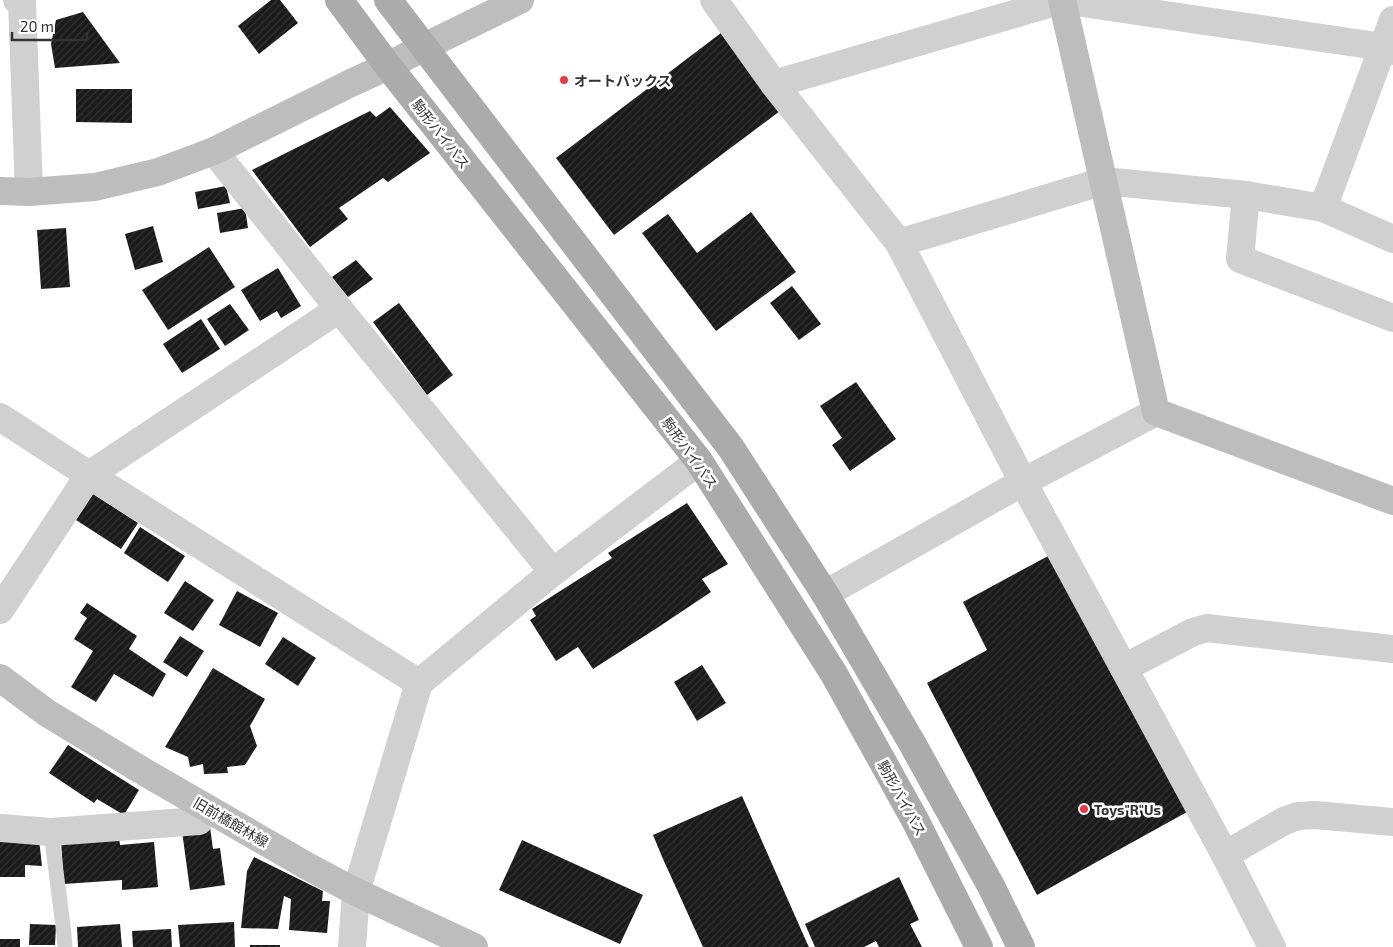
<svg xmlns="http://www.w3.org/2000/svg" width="1393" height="947" viewBox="0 0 1393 947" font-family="'Exo 2','Noto Sans JP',sans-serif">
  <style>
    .building { fill: url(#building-hatch) }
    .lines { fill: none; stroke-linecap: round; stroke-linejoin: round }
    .lane { stroke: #d0d0d0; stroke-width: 15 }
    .street { stroke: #d0d0d0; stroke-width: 28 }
    .secondary { stroke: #bdbdbd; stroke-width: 28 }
    .primary { stroke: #ababab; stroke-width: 28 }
    .poi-dot { fill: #e63946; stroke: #fff; stroke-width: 2 }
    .labels { text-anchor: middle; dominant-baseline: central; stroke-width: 5; stroke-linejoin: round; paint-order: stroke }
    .poi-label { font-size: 14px; font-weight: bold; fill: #333; stroke: #fff; text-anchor: start }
    .street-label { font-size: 14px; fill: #333; stroke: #fff }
  </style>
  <defs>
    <pattern id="building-hatch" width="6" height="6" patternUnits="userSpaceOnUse" patternTransform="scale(1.25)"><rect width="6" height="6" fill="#1a1a1a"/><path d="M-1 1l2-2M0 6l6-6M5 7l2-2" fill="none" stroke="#333"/></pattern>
  </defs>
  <rect width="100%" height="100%" fill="#fff"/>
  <g class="building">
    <path d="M271,0H280L298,23L259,54L238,26Z"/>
    <path d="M83,12L120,63L55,68L51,44L56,20Z"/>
    <path d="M721,33L780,111L614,235L556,158Z"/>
    <path d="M76,89H132V123L76,122Z"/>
    <path d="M390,107L430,153L388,182L383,178L339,208L348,219L310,247L252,170L370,111L376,117Z"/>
    <path d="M226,186L230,203L198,209L195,192Z"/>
    <path d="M245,208L248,228L220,233L217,213Z"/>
    <path d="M751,212L796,272L716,331L642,233L668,214L697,253Z"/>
    <path d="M153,226L163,262L135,270L125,234Z"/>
    <path d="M66,228L70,287L41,289L37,230Z"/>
    <path d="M209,247L235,287L168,330L142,290Z"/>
    <path d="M356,260L373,279L348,297L332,277Z"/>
    <path d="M278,268L301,306L281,318L277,311L260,321L241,290Z"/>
    <path d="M792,286L821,324L799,340L770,303Z"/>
    <path d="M399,303L453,375L427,395L373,322Z"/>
    <path d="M230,304L249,330L225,346L207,319Z"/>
    <path d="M201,319L220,349L182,373L163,344Z"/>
    <path d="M856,382L896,439L850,471L832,445L842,438L820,406Z"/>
    <path d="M93,494L138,523L121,549L76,520Z"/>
    <path d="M687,503L728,564L702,579L711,592L657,628L593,669L578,647L556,661L530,620L536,616L532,609L612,558L608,553Z"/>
    <path d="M140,527L185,556L168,582L124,553Z"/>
    <path d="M1050,555L1187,812L1037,895L927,683L987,650L963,602Z"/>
    <path d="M185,581L214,600L193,631L164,613Z"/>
    <path d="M237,591L278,613L260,647L219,625Z"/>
    <path d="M87,603L137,636L129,649L166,674L153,697L114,674L96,702L71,687L93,651L74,639L87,618L80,613Z"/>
    <path d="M180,636L204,651L187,677L163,662Z"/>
    <path d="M283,637L316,658L298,686L265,664Z"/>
    <path d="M702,665L726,703L697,721L674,682Z"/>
    <path d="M213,668L265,699L250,726L257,746L245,765L227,767L228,773L204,774L203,764L190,767L188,757L165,747Z"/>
    <path d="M68,745L139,790L124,815L97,799L94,803L49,773Z"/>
    <path d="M742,796L807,943L809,947H703L663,859L653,835Z"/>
    <path d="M210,827L213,849L220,848L225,885L190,890L182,831Z"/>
    <path d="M119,837L120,845L154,842L158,887L122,890V880L64,884L61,841Z"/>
    <path d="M0,838L39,839L42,866L25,865V877H0Z"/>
    <path d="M522,840L643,895L620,944L499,890Z"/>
    <path d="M254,857L323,891L322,901H330L327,933L289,930L291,899L284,896L278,929L241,928L247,871Z"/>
    <path d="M899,877L919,920L910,924L922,947H879L876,941L864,947H815L805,924Z"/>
    <path d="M234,922L235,947H180L178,925Z"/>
    <path d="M30,924L56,925L55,945H29Z"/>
    <path d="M120,924L122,947H78L77,927Z"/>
    <path d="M171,929L172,947H133L132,931Z"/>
    <rect x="0" y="939" width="20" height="8"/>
    <rect x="250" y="945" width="30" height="2"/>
  </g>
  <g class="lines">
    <path class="lane" d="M51,832L64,934L65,947"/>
    <g class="street">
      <path d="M17,0L22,2L29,192"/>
      <path d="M714,0L774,84L899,243L1023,482L1225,855L1272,947"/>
      <path d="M774,84L1062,0L1383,47L1393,51"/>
      <path d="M214,151L339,309L553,572"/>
      <path d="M1246,195L1240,259L1393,318"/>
      <path d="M1323,208L1393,20"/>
      <path d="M899,243L1104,181L1246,195L1323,208L1393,239"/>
      <path d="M0,417L89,475L419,683"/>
      <path d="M825,594L1023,482L1156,412"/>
      <path d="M0,610L89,475L339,309"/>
      <path d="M1124,668L1193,632L1207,628L1393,649"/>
      <path d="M0,828L51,832L199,821L207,808"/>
      <path d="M1225,855L1284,821L1298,816L1315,815L1393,822"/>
      <path d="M352,947L356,892L419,683L553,572L699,461"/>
    </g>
    <g class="secondary">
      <path d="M1062,0L1156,412L1393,501"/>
      <path d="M0,191L29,192L95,187L158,172L214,151L351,83L388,66L424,47L520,0"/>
      <path d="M0,678L47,713L141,770L307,866L356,892L474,947"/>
    </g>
    <g class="primary">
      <path d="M339,0L388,66L699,461L834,674L915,820L979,947"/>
      <path d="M388,0L731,448L825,594L912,743L991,886L1021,947"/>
    </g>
  </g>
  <g class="poi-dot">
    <circle cx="564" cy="80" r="5"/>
    <circle cx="1084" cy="809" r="5"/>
  </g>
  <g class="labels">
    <g class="poi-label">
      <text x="574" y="80">オートバックス</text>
      <text x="1094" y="809">Toys"R"Us</text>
    </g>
    <g class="street-label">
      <text transform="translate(441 134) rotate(52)">駒形バイパス</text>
      <text transform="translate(690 453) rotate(54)">駒形バイパス</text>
      <text transform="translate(902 798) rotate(61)">駒形バイパス</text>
      <text transform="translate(231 822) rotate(30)">旧前橋館林線</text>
    </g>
  </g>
  <path d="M12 32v8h75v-8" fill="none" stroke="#333333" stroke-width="2.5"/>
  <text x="20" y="32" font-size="15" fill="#333333" stroke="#ffffff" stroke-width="4" paint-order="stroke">20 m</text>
</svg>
